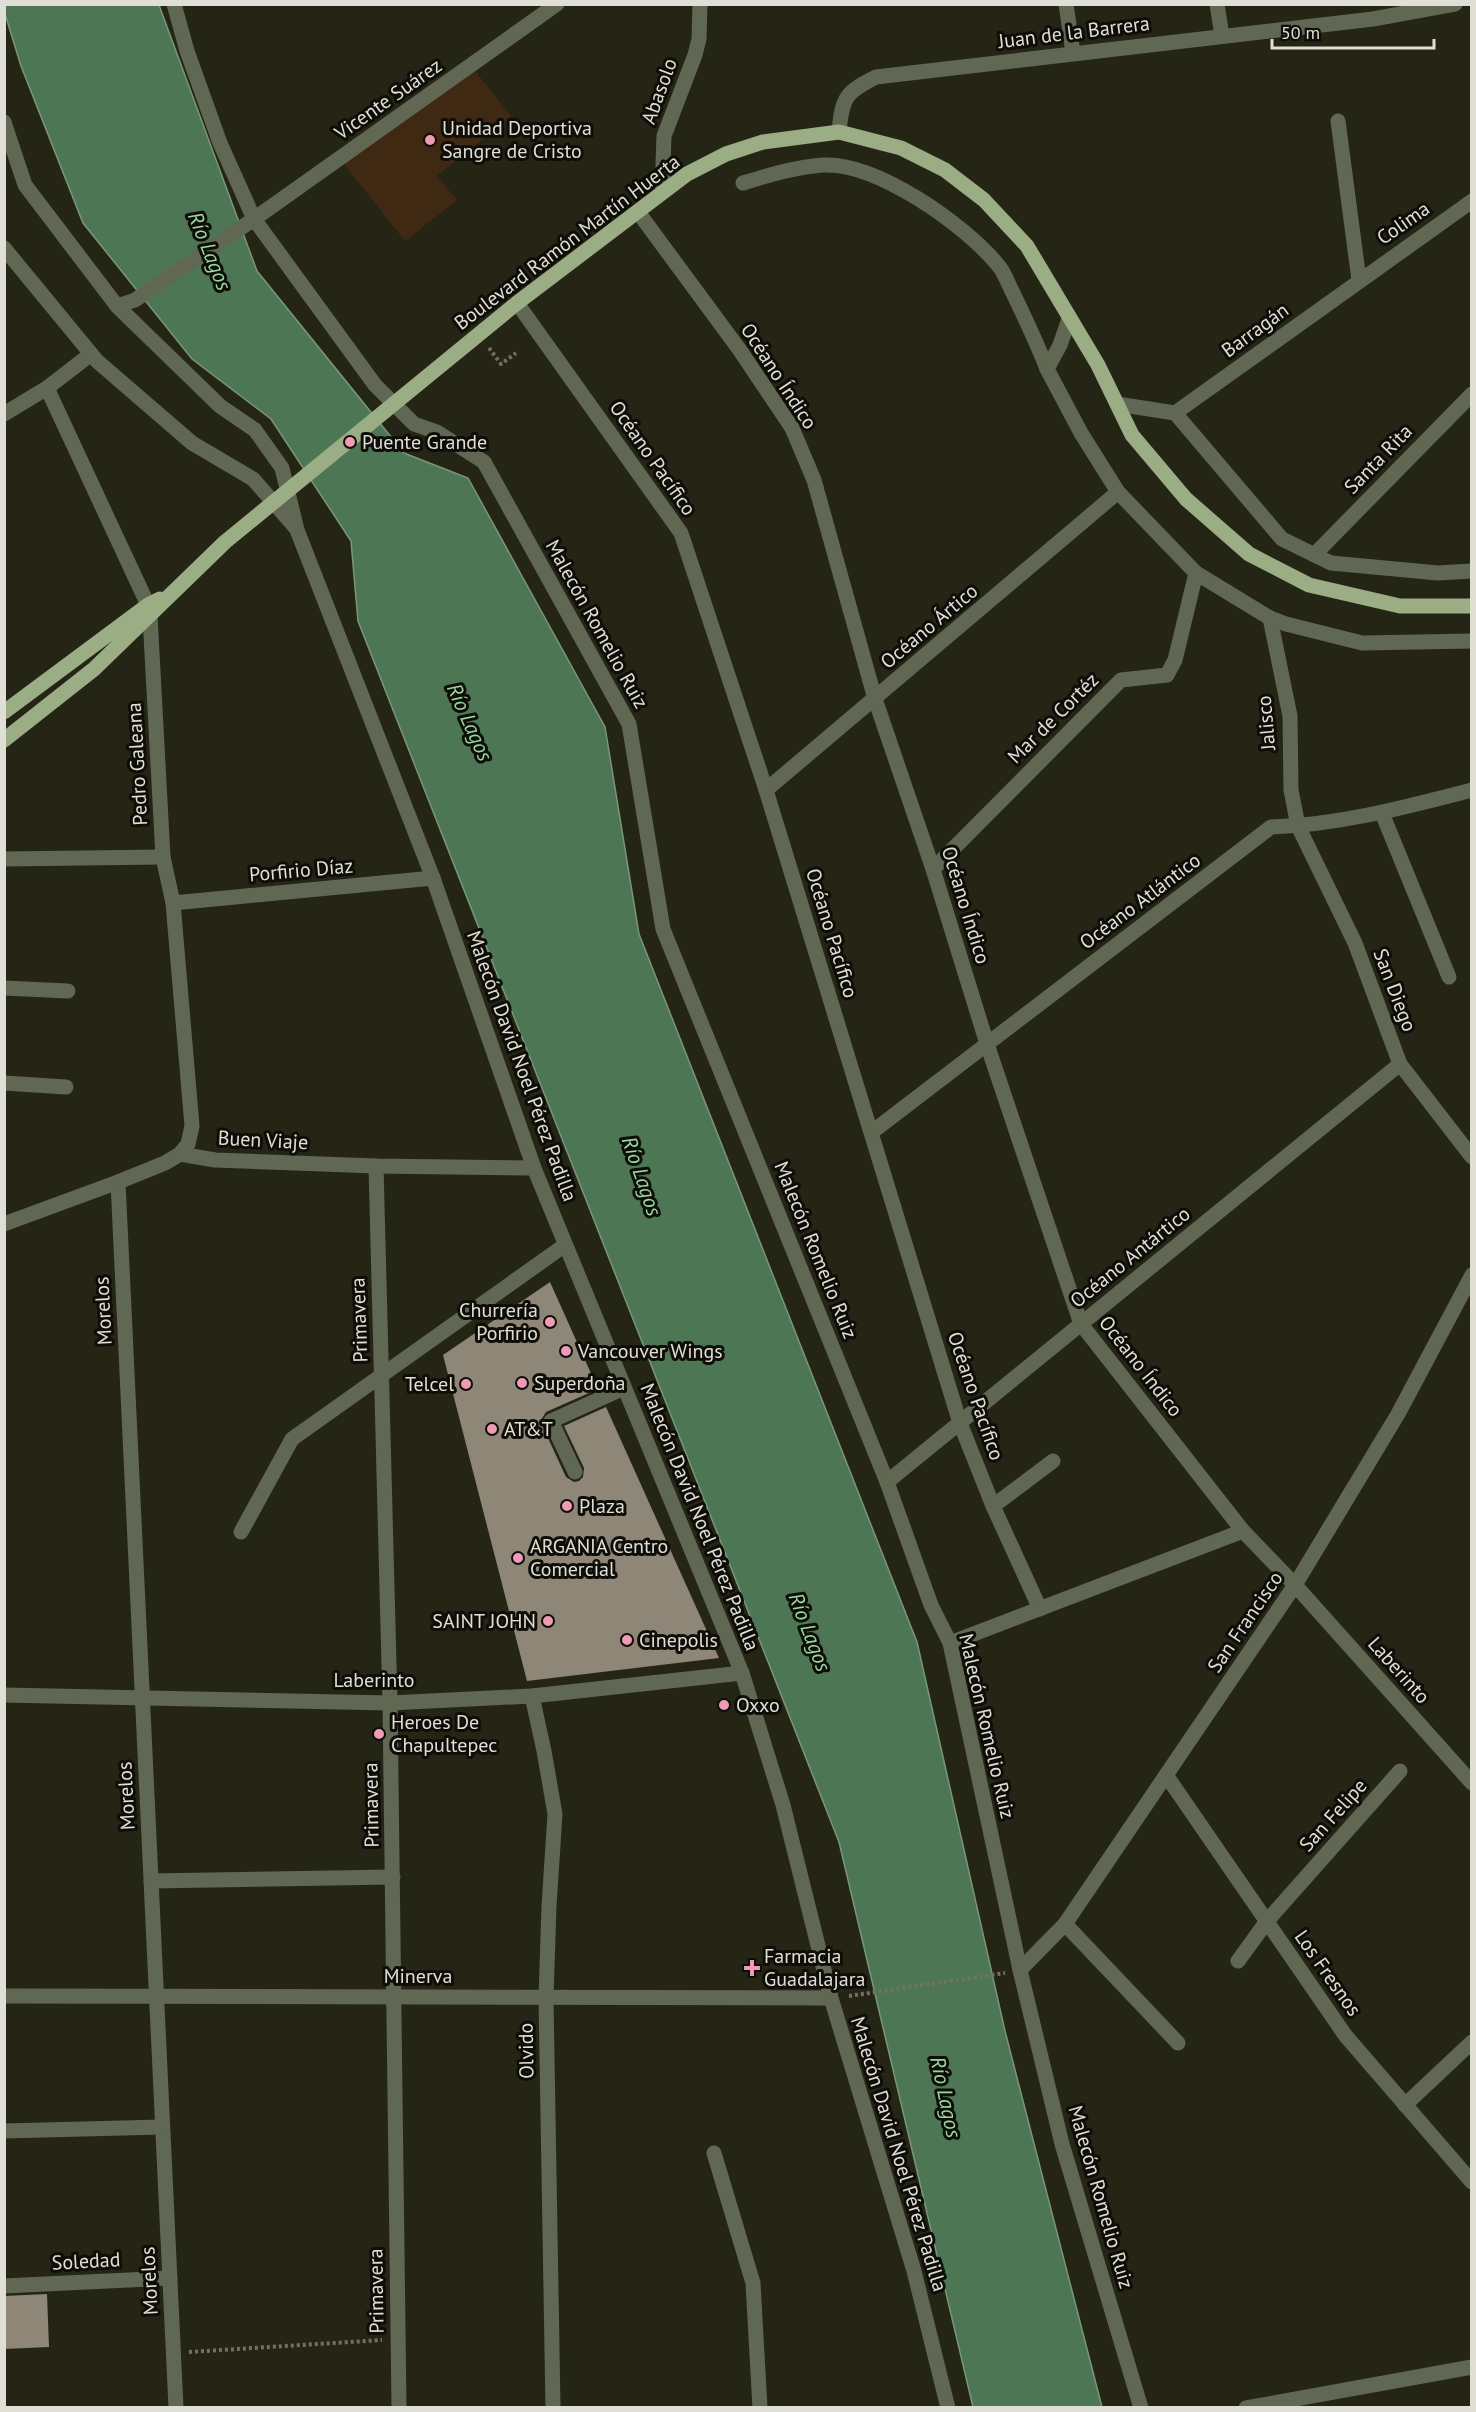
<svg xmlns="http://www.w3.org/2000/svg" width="1476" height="2412" viewBox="0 0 1476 2412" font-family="'PT Sans',sans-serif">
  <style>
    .green { fill: #402912 }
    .water { fill: #4d7754; stroke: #79967b; stroke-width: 1.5 }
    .building { fill: #8e8676 }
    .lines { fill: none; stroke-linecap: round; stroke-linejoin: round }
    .path { stroke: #727165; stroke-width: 4; stroke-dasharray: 3 3; stroke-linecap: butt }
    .minor { stroke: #606854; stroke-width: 15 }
    .major { stroke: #9bad84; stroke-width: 15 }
    .poi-dot { fill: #f09ab6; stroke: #0e0d07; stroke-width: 2 }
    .labels { text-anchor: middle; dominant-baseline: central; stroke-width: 6; stroke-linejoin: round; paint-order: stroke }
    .street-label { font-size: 20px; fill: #e0dfd6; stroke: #0e0d07 }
    .poi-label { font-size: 20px; fill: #e0dfd6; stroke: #0e0d07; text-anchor: start }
    .water-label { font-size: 21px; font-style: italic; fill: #97d8a0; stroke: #0e0d07 }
  </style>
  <rect width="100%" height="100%" fill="#252516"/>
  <path class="green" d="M475,71L511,116L437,176L457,200L405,241L344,164Z"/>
  <path class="water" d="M4,5H159L257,271L404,453L468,478L605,727L639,934L917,1642L1005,2031L1102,2407H973L839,1842L358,621L351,541L271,419L192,359L83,223L21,66L5,14Z"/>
  <g class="building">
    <path d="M550,1282L598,1389L546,1412L541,1420L542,1425L566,1477L574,1482L579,1481L583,1477L584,1468L564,1426L606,1407L719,1658L527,1681L443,1355Z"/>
    <path d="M47,2294L49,2347L4,2349V2296Z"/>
  </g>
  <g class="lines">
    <g class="path">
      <path d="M489,348L501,364L516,353"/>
      <path d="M849,1996L1005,1973"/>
      <path d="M189,2352L382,2340"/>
    </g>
    <g class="minor">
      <path d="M174,4L187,51L220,143L254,219L375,385L414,424L437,432L484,462L629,724L663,929L887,1482L931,1605L950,1643L1020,1970L1062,2144L1141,2408"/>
      <path d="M1066,4L1073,53"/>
      <path d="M1217,4L1222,36"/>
      <path d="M1338,121L1359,280"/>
      <path d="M4,122L25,185L117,306L220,406L255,430L282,468L297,530L433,878L534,1168L742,1673L783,1805L831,1998L914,2271L948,2408"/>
      <path d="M839,132C842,97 846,92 876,77L1373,19L1455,4"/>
      <path d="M743,183C769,175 795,167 823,165C877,162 965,225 998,265C1005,273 1008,284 1013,293C1025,318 1037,343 1047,369"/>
      <path d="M662,193L664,136L695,55L699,39L700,4"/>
      <path d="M638,212L739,349L792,428L814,480L875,699L933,869L987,1044L1081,1324L1243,1531L1295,1585L1472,1783"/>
      <path d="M4,248L97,361L192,443L253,479L295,527"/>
      <path d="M517,303L681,533L766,790L960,1423L993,1506L1040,1609"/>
      <path d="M117,306L135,300L254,219L557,4"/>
      <path d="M1069,319L1060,345L1047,369L1081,433L1118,492L1196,573L1270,618L1286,624L1362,643L1472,641"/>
      <path d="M1117,404L1175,413L1282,539L1331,563L1438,573L1472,571"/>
      <path d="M1175,413L1472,201"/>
      <path d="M4,414L47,388L91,354"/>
      <path d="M1314,555L1472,394"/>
      <path d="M1270,618L1290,716L1291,790L1298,826L1355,943L1400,1064L1472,1157"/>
      <path d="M766,790L1118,492"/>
      <path d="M1382,813L1449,977"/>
      <path d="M4,859L163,857"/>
      <path d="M933,869L1121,680L1167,675L1175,660L1196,573"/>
      <path d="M173,903L433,878"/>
      <path d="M4,988L68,991"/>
      <path d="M4,1083L66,1087"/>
      <path d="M872,1132L1271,827C1339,825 1406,807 1472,790"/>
      <path d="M180,1154L215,1160L376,1166L534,1168"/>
      <path d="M376,1166L390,1703L399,2408"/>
      <path d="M118,1182L176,2408"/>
      <path d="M4,1224L118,1182L165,1163L180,1154L188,1144L192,1126L173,903L163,857L150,616L148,605L47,388"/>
      <path d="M575,1472L551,1421L624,1388"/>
      <path d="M887,1482L1400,1064"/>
      <path d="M993,1506L1053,1461"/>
      <path d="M241,1532L292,1439L565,1245"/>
      <path d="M950,1643L1243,1531"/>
      <path d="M4,1695L390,1703L532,1696L742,1673"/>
      <path d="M532,1696L544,1751L555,1814L549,1906L546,1998L553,2408"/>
      <path d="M1166,1775L1345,2035L1472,2182"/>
      <path d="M151,1881L393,1877"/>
      <path d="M1065,1924L1178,2043"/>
      <path d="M1238,1961L1267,1921L1400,1771"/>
      <path d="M1020,1970L1065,1924L1295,1585L1398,1414L1472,1275"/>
      <path d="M4,1996L831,1998"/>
      <path d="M1405,2105L1472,2042"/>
      <path d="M4,2131L162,2127"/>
      <path d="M714,2153L753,2283L760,2408"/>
      <path d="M4,2286L170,2278"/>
      <path d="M1246,2408L1472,2367"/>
    </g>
    <g class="major">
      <path d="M4,712L148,605L160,599"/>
      <path d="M4,740L94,669L225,542L517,303L687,174L726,154L763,142L839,132L901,148L945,170L984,200L1027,246L1098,365L1132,435L1186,499L1249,554L1309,585L1400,606H1472"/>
    </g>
  </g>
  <g class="poi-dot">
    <circle cx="430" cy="140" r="6"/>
    <circle cx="350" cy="442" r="6"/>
    <circle cx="550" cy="1322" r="6"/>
    <circle cx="566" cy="1351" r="6"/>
    <circle cx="522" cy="1383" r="6"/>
    <circle cx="466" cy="1384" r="6"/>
    <circle cx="492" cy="1429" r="6"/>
    <circle cx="567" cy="1506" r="6"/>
    <circle cx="518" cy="1558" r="6"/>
    <circle cx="548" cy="1621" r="6"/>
    <circle cx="627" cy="1640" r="6"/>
    <circle cx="724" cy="1705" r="6"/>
    <circle cx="379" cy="1734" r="6"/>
    <path d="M749 1959h6v6h6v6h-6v6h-6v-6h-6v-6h6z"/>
  </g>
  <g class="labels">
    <g class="street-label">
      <text transform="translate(1074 32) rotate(-7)">Juan de la Barrera</text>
      <text transform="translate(659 91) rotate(-70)">Abasolo</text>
      <text transform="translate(388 99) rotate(-35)">Vicente Suárez</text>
      <text transform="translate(1403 223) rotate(-35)">Colima</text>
      <text transform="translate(567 242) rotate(-37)">Boulevard Ramón Martín Huerta</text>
      <text transform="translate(1255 330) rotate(-36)">Barragán</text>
      <text transform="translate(779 376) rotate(57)">Océano Índico</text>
      <text transform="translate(653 458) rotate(55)">Océano Pacífico</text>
      <text transform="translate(1378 459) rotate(-46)">Santa Rita</text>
      <text transform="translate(597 624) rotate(61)">Malecón Romelio Ruiz</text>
      <text transform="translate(929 626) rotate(-40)">Océano Ártico</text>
      <text transform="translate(1053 718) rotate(-45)">Mar de Cortéz</text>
      <text transform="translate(1266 723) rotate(-95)">Jalisco</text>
      <text transform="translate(137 764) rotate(-93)">Pedro Galeana</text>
      <text transform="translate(301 870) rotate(-5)">Porfirio Díaz</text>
      <text transform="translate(1140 901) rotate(-37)">Océano Atlántico</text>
      <text transform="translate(966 905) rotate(73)">Océano Índico</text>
      <text transform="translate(832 933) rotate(73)">Océano Pacífico</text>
      <text transform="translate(1395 990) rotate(69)">San Diego</text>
      <text transform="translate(522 1066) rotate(70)">Malecón David Noel Pérez Padilla</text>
      <text transform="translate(263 1140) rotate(3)">Buen Viaje</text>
      <text transform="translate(816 1250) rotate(68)">Malecón Romelio Ruiz</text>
      <text transform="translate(1130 1257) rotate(-39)">Océano Antártico</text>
      <text transform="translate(103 1311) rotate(-93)">Morelos</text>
      <text transform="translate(359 1320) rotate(-92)">Primavera</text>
      <text transform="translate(1141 1366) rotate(52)">Océano Índico</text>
      <text transform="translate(976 1396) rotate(71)">Océano Pacífico</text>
      <text transform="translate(700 1517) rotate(68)">Malecón David Noel Pérez Padilla</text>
      <text transform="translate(1245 1622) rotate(-56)">San Francisco</text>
      <text transform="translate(1399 1670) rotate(48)">Laberinto</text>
      <text x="374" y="1680">Laberinto</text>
      <text transform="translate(987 1726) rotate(77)">Malecón Romelio Ruiz</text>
      <text transform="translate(126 1796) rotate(-93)">Morelos</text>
      <text transform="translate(371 1805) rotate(-91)">Primavera</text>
      <text transform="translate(1333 1815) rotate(-48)">San Felipe</text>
      <text transform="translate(1328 1973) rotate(55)">Los Fresnos</text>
      <text x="418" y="1976">Minerva</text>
      <text transform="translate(526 2051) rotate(-91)">Olvido</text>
      <text transform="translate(899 2154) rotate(73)">Malecón David Noel Pérez Padilla</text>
      <text transform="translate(1101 2197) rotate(74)">Malecón Romelio Ruiz</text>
      <text transform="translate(86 2261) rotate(-3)">Soledad</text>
      <text transform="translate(149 2281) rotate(-93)">Morelos</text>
      <text transform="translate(376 2291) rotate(-91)">Primavera</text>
    </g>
    <g class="poi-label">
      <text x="442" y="128">Unidad Deportiva<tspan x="442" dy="23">Sangre de Cristo</tspan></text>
      <text x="362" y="442">Puente Grande</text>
      <text x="538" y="1310" text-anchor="end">Churrería<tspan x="538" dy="23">Porfirio</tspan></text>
      <text x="578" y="1351">Vancouver Wings</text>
      <text x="534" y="1383">Superdoña</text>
      <text x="454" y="1384" text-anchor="end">Telcel</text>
      <text x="504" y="1429">AT&amp;T</text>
      <text x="579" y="1506">Plaza</text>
      <text x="530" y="1546">ARGANIA Centro<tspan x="530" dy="23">Comercial</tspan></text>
      <text x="536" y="1621" text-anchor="end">SAINT JOHN</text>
      <text x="639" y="1640">Cinepolis</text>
      <text x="736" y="1705">Oxxo</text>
      <text x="391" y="1722">Heroes De<tspan x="391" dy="23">Chapultepec</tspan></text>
      <text x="764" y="1956">Farmacia<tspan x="764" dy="23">Guadalajara</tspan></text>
    </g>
    <g class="water-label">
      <text transform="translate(210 251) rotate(68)">Río Lagos</text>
      <text transform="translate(470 722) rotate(66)">Río Lagos</text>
      <text transform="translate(642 1176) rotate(71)">Río Lagos</text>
      <text transform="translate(810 1632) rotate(69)">Río Lagos</text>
      <text transform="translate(946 2097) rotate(78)">Río Lagos</text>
    </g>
  </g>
  <rect width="1476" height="2412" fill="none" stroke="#e0dfd6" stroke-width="12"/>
  <path d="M1272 39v9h162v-9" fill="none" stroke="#e0dfd6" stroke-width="3"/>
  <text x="1281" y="39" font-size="18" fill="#e0dfd6" stroke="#0e0d07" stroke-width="4.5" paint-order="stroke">50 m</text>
</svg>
